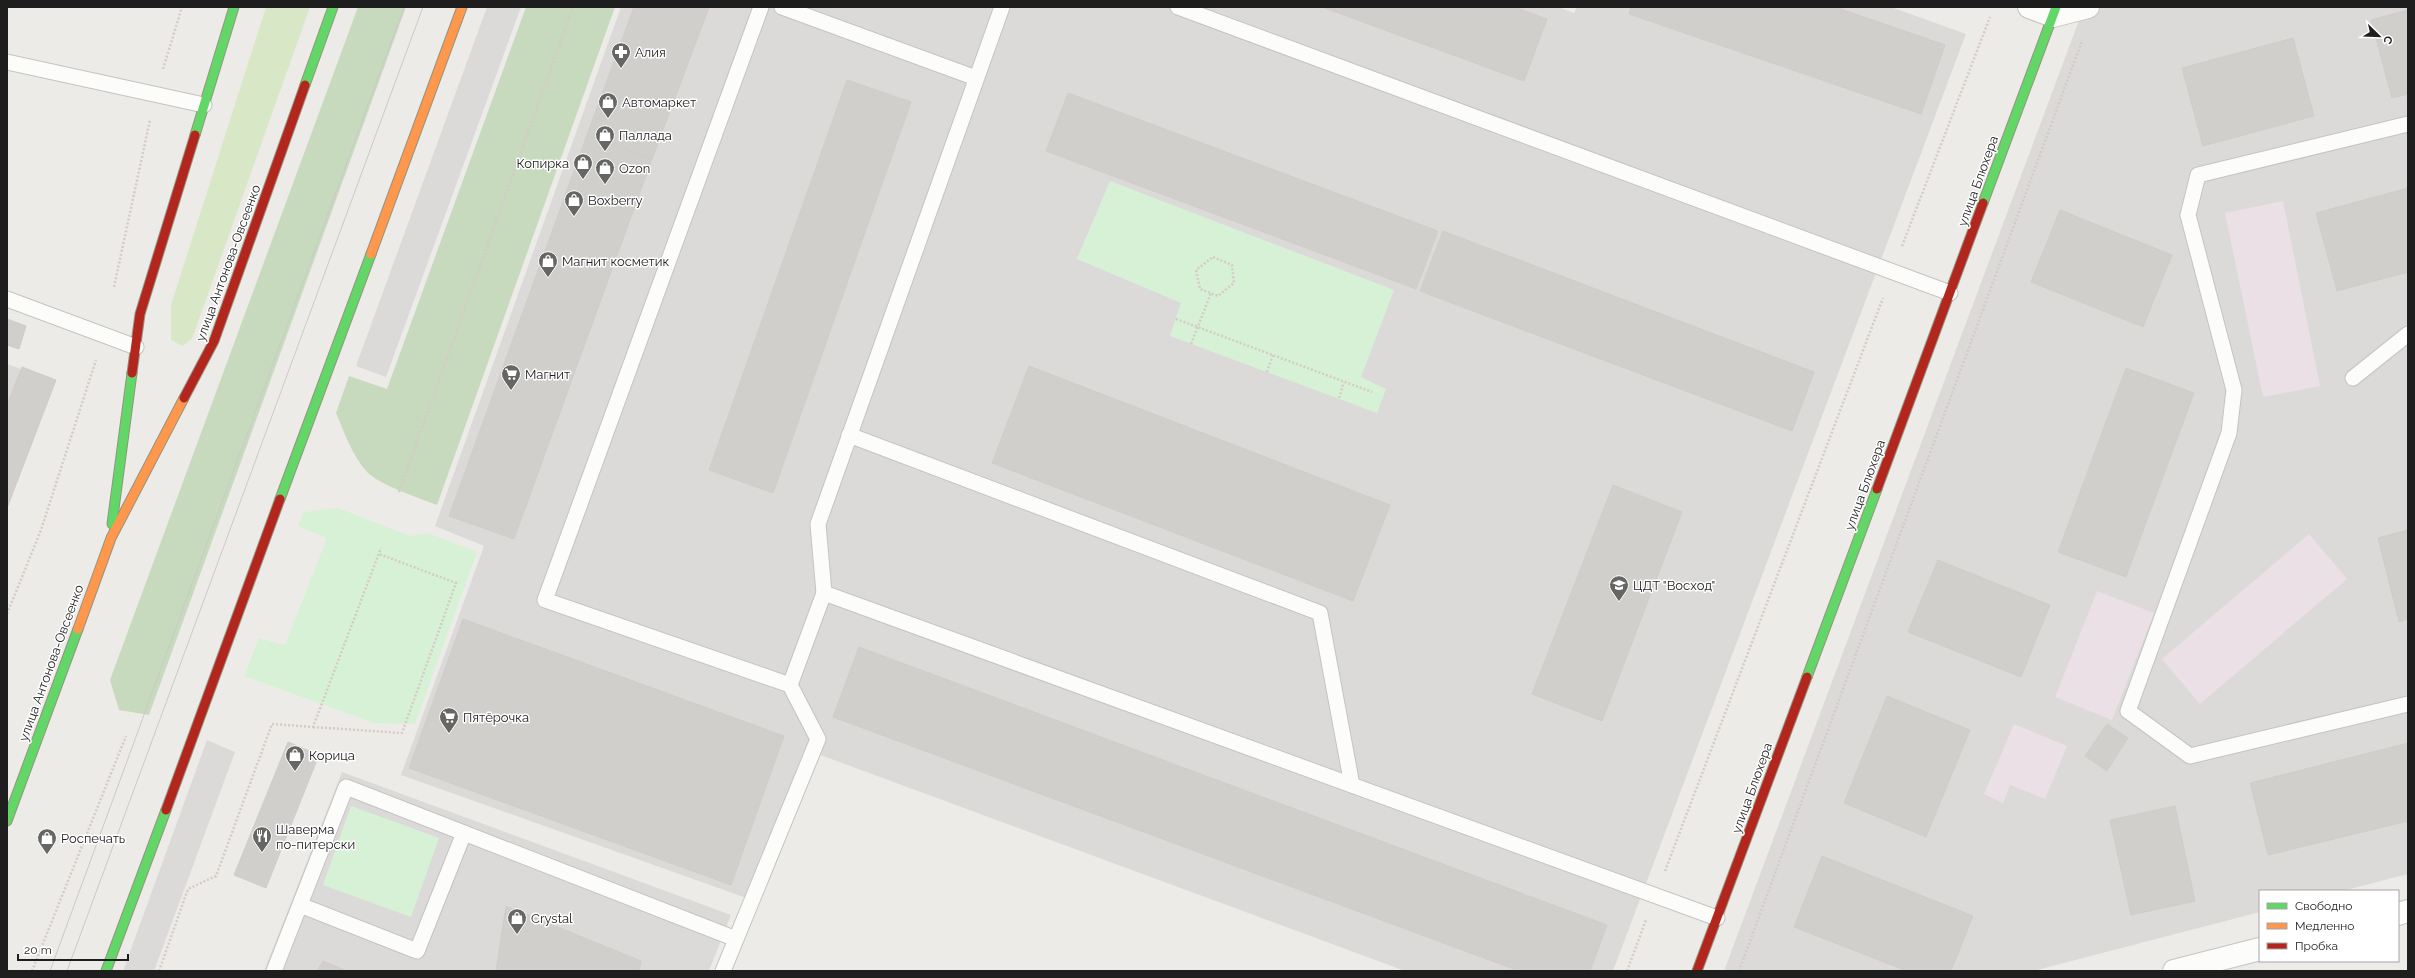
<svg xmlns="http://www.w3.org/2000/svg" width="2415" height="978" viewBox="0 0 2415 978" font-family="Raleway,sans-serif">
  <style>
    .residential { fill: #dcdad8 }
    .industrial { fill: #eae0e5 }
    .religious { fill: #dbdad8 }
    .grass { fill: #d8e8c7 }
    .forest { fill: #c7dabd }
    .park { fill: #d6f1d6 }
    .building { fill: #d1cfcc; stroke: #d0ccc8 }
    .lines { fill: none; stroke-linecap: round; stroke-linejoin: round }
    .lane-casing { stroke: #c5c4c3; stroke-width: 17 }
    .street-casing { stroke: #c5c4c3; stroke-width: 24 }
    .fast-casing { stroke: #939580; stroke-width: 11 }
    .slow-casing { stroke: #939580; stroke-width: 11 }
    .jam-casing { stroke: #939580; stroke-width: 11 }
    .path { stroke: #d6cac7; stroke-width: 2.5; stroke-dasharray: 2 2; stroke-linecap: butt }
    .lane { stroke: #fcfcfb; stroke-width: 15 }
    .street { stroke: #fcfcfb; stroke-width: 22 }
    .fast { stroke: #63d668; stroke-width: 9 }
    .slow { stroke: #ff974d; stroke-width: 9 }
    .jam { stroke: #b3261e; stroke-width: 9 }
    .tram { stroke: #cacac9; stroke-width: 1 }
    .labels { text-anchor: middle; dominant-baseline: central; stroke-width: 3; stroke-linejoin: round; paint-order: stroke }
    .poi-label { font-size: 13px; fill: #1e1e1e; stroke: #fff; text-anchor: start }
    .street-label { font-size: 13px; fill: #1e1e1e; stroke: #fff }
  </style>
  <rect width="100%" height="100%" fill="#edebe7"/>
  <g class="residential">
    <path d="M621,7H1558L1574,13L1577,7H1891L1966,34L1613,971H1405L807,750L752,900L401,775L484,546L435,526Z"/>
    <path d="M2084,7H2408V874L2342,891H2260V912L2033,971H1724Z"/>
    <path d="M342,772L731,915L709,971H264Z"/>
  </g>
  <g class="industrial">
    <path d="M2283,201L2320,386L2263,397L2225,213Z"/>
    <path d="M2309,534L2347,579L2200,704L2162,659Z"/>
    <path d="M2097,591L2154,613L2112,720L2055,697Z"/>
    <path d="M2014,724L2067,746L2045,799L2010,785L2003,803L1984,794Z"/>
  </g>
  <g class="religious">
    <path d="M487,7H521L386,377L356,366Z"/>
    <path d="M1071,260L1178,304L1166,339L1376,418L1388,391L1475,426L1413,583L1433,668L1390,768L1367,758L1352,639L1414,475L1041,329Z"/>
    <path d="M7,364L44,377L7,469Z"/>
    <path d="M935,513L1012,541L997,580L921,551Z"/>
    <path d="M1227,651L1289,674L1300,704L1309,740L1208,699Z"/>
    <path d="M207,740L235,752L154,971H123Z"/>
  </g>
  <path class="grass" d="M266,7H310L192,339L182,346L171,340V305Z"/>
  <g class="forest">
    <path d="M358,7H406L149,715L119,710L110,680Z"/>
    <path d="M526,7H615L437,505C421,499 378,484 367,472C352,455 345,434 336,413L349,376L387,389Z"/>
  </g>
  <g class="park">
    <path d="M1110,181L1394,290L1361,377L1386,389L1377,413L1170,336L1181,303L1077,259Z"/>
    <path d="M338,508L410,536L428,533L477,552L415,724L374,723L244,676L259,638L285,645L327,538L298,526L304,512Z"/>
    <path d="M351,806L439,838L411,917L323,885Z"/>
  </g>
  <g class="building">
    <path d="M634,7H709L652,159L587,135Z"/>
    <path d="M1322,7H1514L1547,19L1524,81Z"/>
    <path d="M1631,7H1835L1945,45L1921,114L1629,14Z"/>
    <path d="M2408,10V94L2392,98L2371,20Z"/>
    <path d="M2293,38L2314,116L2203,146L2182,68Z"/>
    <path d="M847,80L911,102L773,493L709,470Z"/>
    <path d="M1068,93L1438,231L1416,289L1046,151Z"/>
    <path d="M587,135L652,159L514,539L449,516Z"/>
    <path d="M2408,188V272L2337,291L2316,213Z"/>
    <path d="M2060,210L2172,255L2143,327L2031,282Z"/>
    <path d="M1443,231L1814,372L1792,431L1420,291Z"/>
    <path d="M7,319L26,326L19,349L7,345Z"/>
    <path d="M1029,366L1390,505L1353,601L992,463Z"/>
    <path d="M22,367L56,380L7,508V405Z"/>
    <path d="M2126,368L2194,393L2126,577L2058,552Z"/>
    <path d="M1613,485L1682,512L1602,721L1532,694Z"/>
    <path d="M2408,530V619L2399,622L2378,538Z"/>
    <path d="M1938,560L2050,605L2021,677L1908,632Z"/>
    <path d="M463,619L784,736L731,885L409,768Z"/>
    <path d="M859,647L1607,925L1590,971H1519L833,717Z"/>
    <path d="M1887,696L1970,730L1926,837L1844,803Z"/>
    <path d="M2107,724L2128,738L2107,771L2085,756Z"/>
    <path d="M288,742L319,755L266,888L234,875Z"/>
    <path d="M2408,743V821L2268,855L2250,783Z"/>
    <path d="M2175,806L2195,901L2131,915L2110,820Z"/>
    <path d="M1822,856L1973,916L1951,971H1907L1794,927Z"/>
    <path d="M506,906L641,961L639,971H496Z"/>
    <path d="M323,961L347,971H317Z"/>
  </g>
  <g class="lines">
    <g class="lane-casing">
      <g id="lane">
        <path d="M761,7L545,600L790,685L824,593L1717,918"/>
        <path d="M782,7L976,78"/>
        <path d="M1178,7L1950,293"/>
        <path d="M7,62L204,105"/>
        <path d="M2408,124L2198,175L2188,215L2234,390L2229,433L2128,711L2190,756L2408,704"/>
        <path d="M7,299L136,347"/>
        <path d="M2353,378L2408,334"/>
        <path d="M849,435L1320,613L1352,785"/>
        <path d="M824,593L818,524L1002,7"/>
        <path d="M464,833L736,939"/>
        <path d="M274,971L346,787L464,833L417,951L300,905"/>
        <path d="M723,971L818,739L790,685"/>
      </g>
    </g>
    <g class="street-casing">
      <g id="street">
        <path d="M2029,7L2053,16L2088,7"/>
        <path d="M2398,914L2408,911"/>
        <path d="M2174,971L2260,949"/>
      </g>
    </g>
    <g class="fast-casing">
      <g id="fast">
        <path d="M305,85L333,7"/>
        <path d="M195,135L234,7"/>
        <path d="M1983,203L2056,7"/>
        <path d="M280,499L371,254"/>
        <path d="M112,524L132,373"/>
        <path d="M1807,677L1877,489"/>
        <path d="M7,821L78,629"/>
        <path d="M106,971L166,810"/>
      </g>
    </g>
    <g class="slow-casing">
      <g id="slow">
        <path d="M371,254L462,7"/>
        <path d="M78,629L111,538L184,398"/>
      </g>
    </g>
    <g class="jam-casing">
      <g id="jam">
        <path d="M132,373L140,314L195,135"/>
        <path d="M184,398L214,341L305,85"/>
        <path d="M1877,489L1983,203"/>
        <path d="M166,810L280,499"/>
        <path d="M1697,971L1807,677"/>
      </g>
    </g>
    <g class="path">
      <path d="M163,69L182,7"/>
      <path d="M1902,246L1990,17"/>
      <path d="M1213,257L1232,265L1234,283L1218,296L1200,289L1196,270Z"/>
      <path d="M114,287L150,120"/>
      <path d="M1176,319L1372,392"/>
      <path d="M1191,344L1211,293"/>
      <path d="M1267,372L1273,355"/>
      <path d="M1339,398L1344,382"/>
      <path d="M399,492L573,7"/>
      <path d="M7,614L41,530L96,360"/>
      <path d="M313,727L402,733L456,583L379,554"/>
      <path d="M1665,871L1883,298"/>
      <path d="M32,971L126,736"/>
      <path d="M159,971L188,889L216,876L272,724L313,727L381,548"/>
      <path d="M1627,971L1646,920"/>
      <path d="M1739,971L2082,41"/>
    </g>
    <use href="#lane" class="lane"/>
    <use href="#street" class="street"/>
    <use href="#fast" class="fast"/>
    <use href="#slow" class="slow"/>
    <use href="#jam" class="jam"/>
    <g class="tram">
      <path d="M50,971L404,7"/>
      <path d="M67,971L423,7"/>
    </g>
  </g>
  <defs>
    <g id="pharmacy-pin" transform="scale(1)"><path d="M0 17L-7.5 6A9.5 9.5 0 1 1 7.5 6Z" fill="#666664" stroke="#fff"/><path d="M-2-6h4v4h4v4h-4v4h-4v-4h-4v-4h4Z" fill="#fff"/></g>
    <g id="shop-pin" transform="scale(1)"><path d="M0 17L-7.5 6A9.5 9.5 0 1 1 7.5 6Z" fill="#666664" stroke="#fff"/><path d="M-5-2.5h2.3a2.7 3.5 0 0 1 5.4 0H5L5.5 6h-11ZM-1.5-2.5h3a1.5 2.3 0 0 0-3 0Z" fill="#fff"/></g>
    <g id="supermarket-pin" transform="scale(1)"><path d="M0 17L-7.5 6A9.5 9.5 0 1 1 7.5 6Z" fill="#666664" stroke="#fff"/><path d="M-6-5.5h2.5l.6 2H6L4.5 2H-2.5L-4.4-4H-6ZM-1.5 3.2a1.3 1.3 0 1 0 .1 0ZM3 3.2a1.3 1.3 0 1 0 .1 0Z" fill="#fff"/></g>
    <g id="school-pin" transform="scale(1)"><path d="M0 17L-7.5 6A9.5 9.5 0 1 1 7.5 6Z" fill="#666664" stroke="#fff"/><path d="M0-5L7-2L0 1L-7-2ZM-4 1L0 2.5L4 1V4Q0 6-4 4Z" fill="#fff"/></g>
    <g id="restaurant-pin" transform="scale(1)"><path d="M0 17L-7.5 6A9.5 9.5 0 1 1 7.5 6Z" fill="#666664" stroke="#fff"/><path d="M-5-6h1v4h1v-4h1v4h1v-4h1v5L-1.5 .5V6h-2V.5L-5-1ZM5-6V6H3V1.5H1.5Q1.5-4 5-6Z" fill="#fff"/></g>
  </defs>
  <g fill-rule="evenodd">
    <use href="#pharmacy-pin" x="621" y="52"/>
    <use href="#shop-pin" x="608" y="102"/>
    <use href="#shop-pin" x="605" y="135"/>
    <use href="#shop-pin" x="583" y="163"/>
    <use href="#shop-pin" x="605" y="168"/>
    <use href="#shop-pin" x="574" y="200"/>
    <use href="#shop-pin" x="548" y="261"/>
    <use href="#supermarket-pin" x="511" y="374"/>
    <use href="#school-pin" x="1619" y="585"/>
    <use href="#supermarket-pin" x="449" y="717"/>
    <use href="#shop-pin" x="295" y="755"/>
    <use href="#restaurant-pin" x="262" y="836"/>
    <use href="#shop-pin" x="47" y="838"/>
    <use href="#shop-pin" x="517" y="918"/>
  </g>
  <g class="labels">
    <g class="poi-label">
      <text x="635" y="52">Алия</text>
      <text x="622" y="102">Автомаркет</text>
      <text x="619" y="135">Паллада</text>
      <text x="569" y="163" text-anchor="end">Копирка</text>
      <text x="619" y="168">Ozon</text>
      <text x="588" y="200">Boxberry</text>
      <text x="562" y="261">Магнит косметик</text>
      <text x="525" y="374">Магнит</text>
      <text x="1633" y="585">ЦДТ "Восход"</text>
      <text x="463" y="717">Пятёрочка</text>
      <text x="309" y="755">Корица</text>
      <text x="276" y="829">Шаверма<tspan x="276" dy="15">по-питерски</tspan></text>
      <text x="61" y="838">Роспечать</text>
      <text x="531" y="918">Crystal</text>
    </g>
    <g class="street-label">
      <text transform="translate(1978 181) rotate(-70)">улица Блюхера</text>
      <text transform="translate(228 263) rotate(-70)">улица Антонова-Овсеенко</text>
      <text transform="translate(1865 485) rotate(-70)">улица Блюхера</text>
      <text transform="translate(51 663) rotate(-70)">улица Антонова-Овсеенко</text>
      <text transform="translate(1752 788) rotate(-70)">улица Блюхера</text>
    </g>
  </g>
  <rect width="2415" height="978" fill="none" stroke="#1e1e1e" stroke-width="16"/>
  <rect x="2259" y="890" width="140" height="72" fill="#ffffff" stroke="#a5a5a5"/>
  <rect x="2267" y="903" width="20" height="6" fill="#63d668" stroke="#a5a5a5"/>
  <text x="2295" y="910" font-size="12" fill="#1e1e1e">Свободно</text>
  <rect x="2267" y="923" width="20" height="6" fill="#ff974d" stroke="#a5a5a5"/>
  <text x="2295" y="930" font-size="12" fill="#1e1e1e">Медленно</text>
  <rect x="2267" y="943" width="20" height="6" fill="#b3261e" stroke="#a5a5a5"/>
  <text x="2295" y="950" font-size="12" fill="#1e1e1e">Пробка</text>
  <g transform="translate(2379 36) rotate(113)" stroke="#ffffff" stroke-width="3" paint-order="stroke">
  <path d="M0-3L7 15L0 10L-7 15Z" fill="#1e1e1e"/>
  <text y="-6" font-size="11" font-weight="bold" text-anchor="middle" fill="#1e1e1e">С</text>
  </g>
  <path d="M18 954v6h110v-6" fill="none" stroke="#1e1e1e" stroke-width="2"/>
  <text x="24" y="954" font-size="12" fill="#1e1e1e" stroke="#ffffff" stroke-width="3" paint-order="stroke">20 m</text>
</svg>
